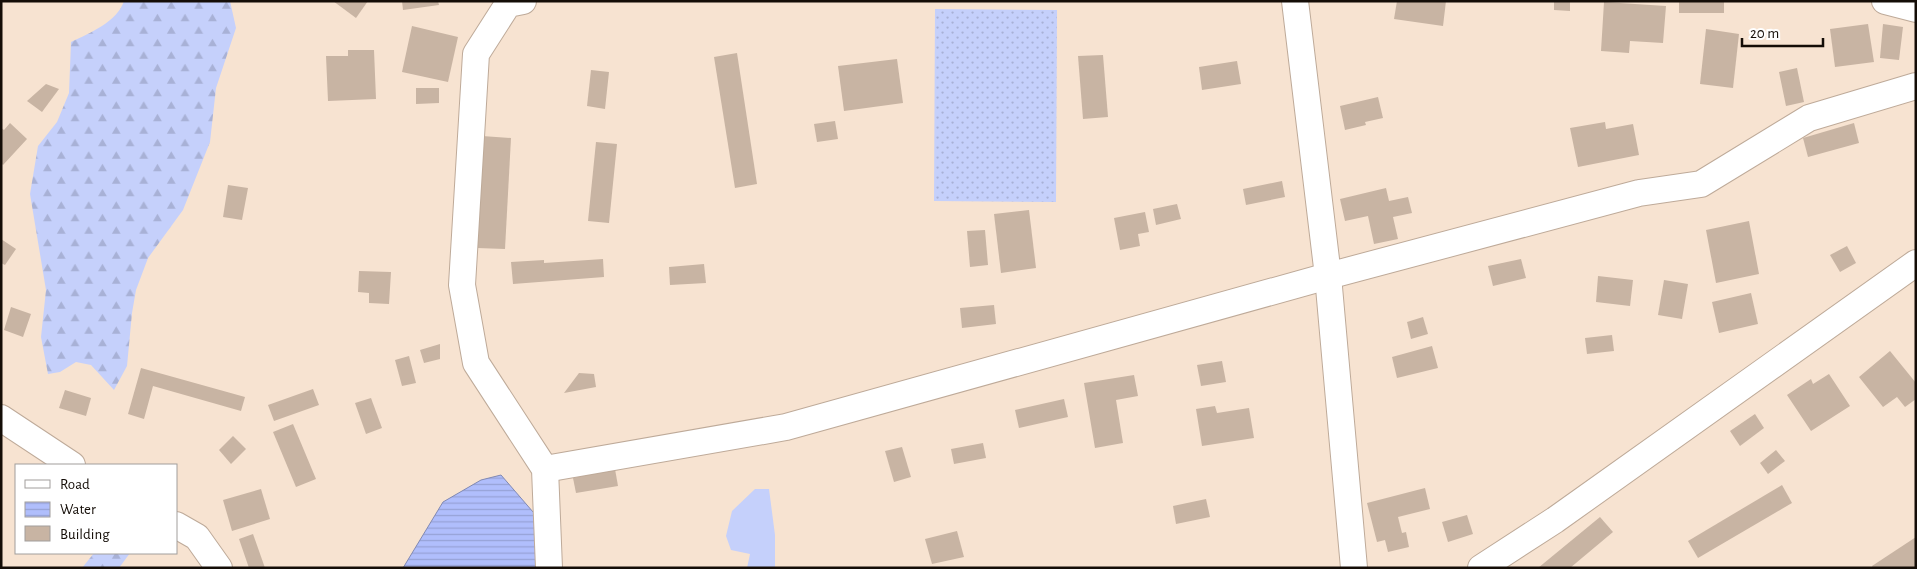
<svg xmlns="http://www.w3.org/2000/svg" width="1917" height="569" viewBox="0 0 1917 569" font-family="'Alegreya Sans',sans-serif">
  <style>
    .grass { fill: url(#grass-dots) }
    .forest { fill: url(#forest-firs) }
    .park { fill: #c5d0fb }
    .water { fill: url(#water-rules); stroke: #8189b2 }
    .building { fill: #c8b4a3 }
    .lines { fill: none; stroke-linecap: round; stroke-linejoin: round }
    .minor-casing { stroke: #beaa99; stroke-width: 28 }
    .minor { stroke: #fff; stroke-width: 26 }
  </style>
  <defs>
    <pattern id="grass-dots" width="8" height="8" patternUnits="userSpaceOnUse" patternTransform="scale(1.25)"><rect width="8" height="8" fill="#c5d0fb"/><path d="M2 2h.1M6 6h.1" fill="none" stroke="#a8b1d6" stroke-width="1.8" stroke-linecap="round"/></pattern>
    <pattern id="forest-firs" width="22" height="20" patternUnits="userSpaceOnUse" patternTransform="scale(1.25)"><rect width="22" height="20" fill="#c5d0fb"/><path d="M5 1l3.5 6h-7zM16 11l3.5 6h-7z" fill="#a8b1d6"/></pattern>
    <pattern id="water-rules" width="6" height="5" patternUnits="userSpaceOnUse" patternTransform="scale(1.25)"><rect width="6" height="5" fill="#b0befc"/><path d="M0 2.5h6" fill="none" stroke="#96a2d6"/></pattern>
  </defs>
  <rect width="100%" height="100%" fill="#f7e3d1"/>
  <path class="grass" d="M935,9L1057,10L1056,202L934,201Z"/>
  <g class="forest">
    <path d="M124,1H230L236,28L216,88L210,142L183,210L148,258L136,290L132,313L127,366L114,390L91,365L76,362L60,372L48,374L41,337L46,290L30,194L38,146L57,122L69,93L71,42C90,33 117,22 124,1Z"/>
    <path d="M94,553H130L119,568H82Z"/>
  </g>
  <path class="park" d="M755,489H769L775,535V568H747L750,554L731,550L726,536L732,511Z"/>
  <path class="water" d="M501,475L540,520L548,568H403L443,502L481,480Z"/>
  <g class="building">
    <path d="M333,1H368L356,18Z"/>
    <path d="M402,1H438L439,5L403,10Z"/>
    <path d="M1397,1H1446L1443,26L1394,19Z"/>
    <path d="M1554,1H1570V11L1554,10Z"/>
    <rect x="1679" y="1" width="45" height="12"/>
    <path d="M1604,2L1666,6L1663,43L1630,41L1629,53L1601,51Z"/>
    <path d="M1868,24L1874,62L1835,67L1830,29Z"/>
    <path d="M1883,24L1903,27L1899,60L1880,58Z"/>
    <path d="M412,26L458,37L448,82L402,72Z"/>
    <path d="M1706,29L1739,34L1733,88L1700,84Z"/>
    <path d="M348,50H374L376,99L328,101L326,56H348Z"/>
    <path d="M737,53L757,184L735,188L714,57Z"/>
    <path d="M1103,55L1108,117L1083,119L1078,56Z"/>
    <path d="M897,59L903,103L844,111L838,66Z"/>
    <path d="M1237,61L1241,84L1202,90L1199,67Z"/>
    <path d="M1797,68L1804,102L1786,106L1779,72Z"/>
    <path d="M591,70L609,72L605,109L587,106Z"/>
    <path d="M46,84L59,89L42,112L27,101Z"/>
    <path d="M416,88H439V103L416,104Z"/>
    <path d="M1378,97L1383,118L1365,122L1366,125L1345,130L1340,106Z"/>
    <path d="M835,121L838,139L817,142L814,124Z"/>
    <path d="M1605,122L1606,129L1633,124L1639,155L1578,167L1570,128Z"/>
    <path d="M10,123L27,139L3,165L1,163V128L4,130Z"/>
    <path d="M1854,123L1859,143L1808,157L1803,138Z"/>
    <path d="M482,136L511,138L505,249L477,248Z"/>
    <path d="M596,142L617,144L609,223L588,221Z"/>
    <path d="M1282,181L1285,197L1246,205L1243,189Z"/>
    <path d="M228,185L248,188L242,220L223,217Z"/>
    <path d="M1386,188L1389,201L1408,197L1412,213L1393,217L1398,239L1374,244L1368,216L1345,221L1340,199Z"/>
    <path d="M1177,204L1181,219L1156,225L1153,209Z"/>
    <path d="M1029,210L1036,268L1001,273L994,214Z"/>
    <path d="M1145,212L1149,232L1138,234L1140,246L1120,250L1114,218Z"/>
    <path d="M1749,221L1759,274L1716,283L1706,230Z"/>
    <path d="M985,230L988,265L970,267L967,231Z"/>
    <path d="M1,239L16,249L5,265L1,263Z"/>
    <path d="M1847,246L1856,263L1840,272L1830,255Z"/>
    <path d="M603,259L604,277L513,284L511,262L544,260V263Z"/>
    <path d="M1521,259L1526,278L1493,286L1488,266Z"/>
    <path d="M704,264L706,283L670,285L669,267Z"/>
    <path d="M359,271L391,272L389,304L369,303V293L358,292Z"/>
    <path d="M1598,276L1633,280L1630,306L1596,302Z"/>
    <path d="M1664,280L1688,284L1682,319L1658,315Z"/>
    <path d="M1751,293L1758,324L1719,333L1712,302Z"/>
    <path d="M994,305L996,324L962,328L960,308Z"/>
    <path d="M11,307L31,314L23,337L4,330Z"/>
    <path d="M1423,317L1428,334L1411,339L1407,322Z"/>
    <path d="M1612,335L1614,351L1587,354L1585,338Z"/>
    <path d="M440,344V359L424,363L420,350Z"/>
    <path d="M1432,346L1438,368L1397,378L1392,357Z"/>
    <path d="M1890,351L1916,383V399L1905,407L1897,397L1883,407L1859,377Z"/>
    <path d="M409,356L416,383L402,386L395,360Z"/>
    <path d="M1222,361L1226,382L1201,386L1197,365Z"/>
    <path d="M141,368L245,397L241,411L153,386L144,419L128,414Z"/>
    <path d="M579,373L594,374L596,387L564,393Z"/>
    <path d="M1829,374L1850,406L1811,431L1787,395L1811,379L1813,384Z"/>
    <path d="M1134,375L1138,396L1116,400L1123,443L1095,448L1084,383Z"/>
    <path d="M313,389L319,405L274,421L268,405Z"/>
    <path d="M65,390L91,398L86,416L59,408Z"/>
    <path d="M371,398L382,428L366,434L355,403Z"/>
    <path d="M1064,399L1068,417L1019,428L1015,410Z"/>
    <path d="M1215,406L1217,413L1249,408L1254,438L1202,446L1196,409Z"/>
    <path d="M1755,414L1764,428L1740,446L1730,431Z"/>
    <path d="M293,424L316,479L296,487L273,432Z"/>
    <path d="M233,436L246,449L231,464L219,450Z"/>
    <path d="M983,443L986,458L954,464L951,449Z"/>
    <path d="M902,447L911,477L894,482L885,451Z"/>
    <path d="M1776,450L1785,461L1768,474L1760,463Z"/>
    <path d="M615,469L618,486L576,493L573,478Z"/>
    <path d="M1782,485L1792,503L1698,558L1688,541Z"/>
    <path d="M1425,488L1430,509L1398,517L1402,533L1406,532L1409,547L1388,552L1385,540L1377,542L1367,503Z"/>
    <path d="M261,489L270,519L232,531L223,500Z"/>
    <path d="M1206,499L1210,517L1176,524L1173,506Z"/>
    <path d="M1467,515L1473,534L1448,542L1442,522Z"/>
    <path d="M1600,517L1613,532L1570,568H1538Z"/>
    <path d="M957,531L964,557L932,564L925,539Z"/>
    <path d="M253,534L265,568H249L239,539Z"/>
    <path d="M1916,537V568H1873L1872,566Z"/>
  </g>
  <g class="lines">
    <g class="minor-casing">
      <g id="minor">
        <path d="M523,1L508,4L476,54L462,285L476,363L545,469L549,568"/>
        <path d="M1295,1L1328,276L1354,568"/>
        <path d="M1885,1L1916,9"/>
        <path d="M1,418L72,465"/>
        <path d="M545,469L786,427L1328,276L1639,193L1701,184L1809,118L1916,86"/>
        <path d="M176,525L197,537L219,568"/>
        <path d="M1481,568L1555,520L1916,263"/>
      </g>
    </g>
    <use href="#minor" class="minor"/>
  </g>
  <rect width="1917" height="569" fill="none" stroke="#140d07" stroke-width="5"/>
  <rect x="15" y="464" width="162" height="90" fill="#ffffff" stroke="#a19e9c"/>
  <rect x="25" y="480" width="25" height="8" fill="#ffffff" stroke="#a19e9c"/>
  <text x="60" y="489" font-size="15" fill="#140d07">Road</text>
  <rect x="25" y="502" width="25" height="15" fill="url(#water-rules)" stroke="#a19e9c"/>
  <text x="60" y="514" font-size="15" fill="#140d07">Water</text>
  <rect x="25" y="526" width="25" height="15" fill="#c8b4a3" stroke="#a19e9c"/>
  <text x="60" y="539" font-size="15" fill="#140d07">Building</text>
  <path d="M1742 38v8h81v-8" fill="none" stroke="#140d07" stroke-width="2.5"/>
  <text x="1750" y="38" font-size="15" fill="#140d07" stroke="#ffffff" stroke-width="4" paint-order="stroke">20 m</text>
</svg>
